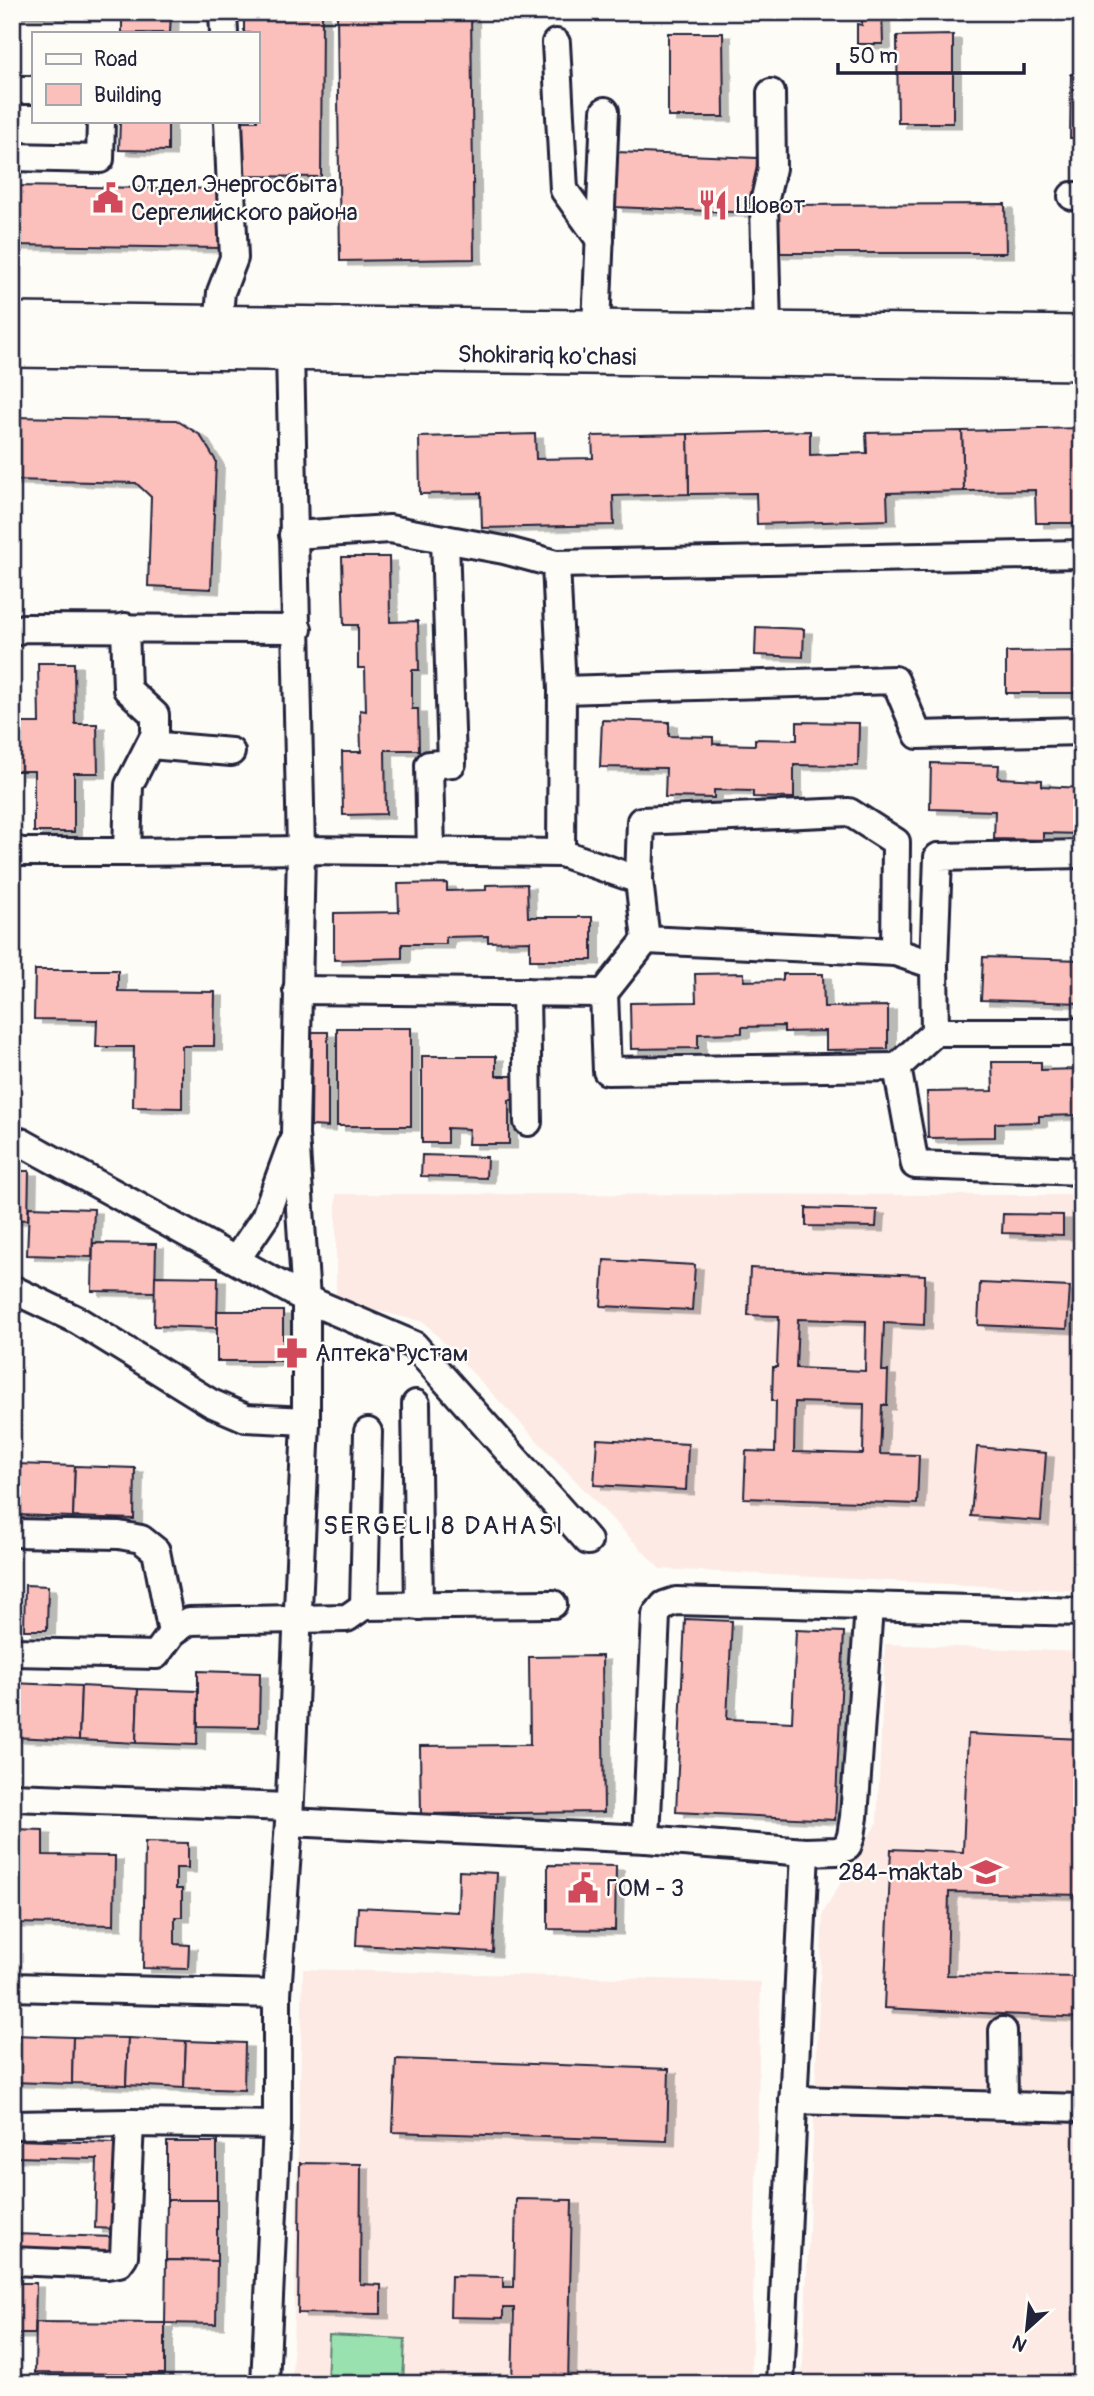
<svg xmlns="http://www.w3.org/2000/svg" width="1094" height="2396" viewBox="0 0 1094 2396" font-family="Pangolin,sans-serif">
  <style>
    .built { fill: #fdeae5 }
    .green { fill: #99e1af; stroke: #5e8275; stroke-width: 2 }
    .building { fill: #fcc0bc; stroke: #22223b; stroke-width: 2; fill-rule: evenodd; filter: url(#shadow) }
    .lines { fill: none; stroke-linecap: round; stroke-linejoin: round }
    .minor-casing { stroke: #22223b; stroke-width: 32 }
    .major-casing { stroke: #22223b; stroke-width: 38 }
    .minor { stroke: #fdfcf7; stroke-width: 26 }
    .major { stroke: #fdfcf7; stroke-width: 33 }
    .labels { text-anchor: middle; dominant-baseline: central; stroke-width: 5; stroke-linejoin: round; paint-order: stroke }
    .poi-label { font-size: 24px; fill: #22223b; stroke: #fdfcf7; text-anchor: start }
    .street-label { font-size: 24px; fill: #22223b; stroke: #fdfcf7 }
    .neighbourhood-label { font-size: 26px; letter-spacing: 2px; fill: #22223b; stroke: #fdfcf7 }
  </style>
  <defs>
    <filter id="shadow"><feDropShadow dx="8" dy="4.5" stdDeviation="0" flood-color="#0004"/></filter>
  </defs>
  <rect width="100%" height="100%" fill="#fdfcf7"/>
  <filter id="ink" filterUnits="userSpaceOnUse"><feTurbulence type="fractalNoise" baseFrequency=".0143" numOctaves="2"/><feDisplacementMap in="SourceGraphic" scale="14" xChannelSelector="R" yChannelSelector="G"/><feConvolveMatrix kernelMatrix="1 2 1 2 8 2 1 2 1" color-interpolation-filters="sRGB"/></filter>
  <g filter="url(#ink)">
    <g class="built">
      <path d="M336,1194L1082,1195V1591L660,1569L424,1322L336,1301Z"/>
      <path d="M885,1644L1082,1652V2384H802L823,1912L877,1823Z"/>
      <path d="M303,1969L761,1982L751,2384H292Z"/>
    </g>
    <path class="green" d="M329,2335L405,2339L403,2384H327Z"/>
    <g class="building">
      <path d="M12,12H91V17L12,15Z"/>
      <path d="M122,12H171L170,33H122Z"/>
      <path d="M244,12H322L321,177L243,176V121H257V33H244Z"/>
      <path d="M337,12H471L474,259L340,261Z"/>
      <path d="M862,12H882L883,44H857V24L862,25Z"/>
      <path d="M668,33H723L724,117H668Z"/>
      <path d="M953,35V123H898L897,36Z"/>
      <path d="M1071,74H1082V138H1070Z"/>
      <path d="M120,121H168V151L119,150Z"/>
      <path d="M617,152L757,158L755,213L615,207Z"/>
      <path d="M12,186L222,189L221,248L12,245Z"/>
      <path d="M1005,204L1006,253H775V205Z"/>
      <path d="M12,417L176,420L200,435L216,461L211,589L148,586L151,497L136,483L12,480Z"/>
      <path d="M1082,428V523H1036L1035,490L964,491L962,431Z"/>
      <path d="M810,431V455L867,453L866,433L962,431L964,491L887,493L888,520L757,524L756,493L689,494L688,434Z"/>
      <path d="M535,434L536,459L593,458L592,436L688,434L689,494L613,496L614,525L482,528L481,493L420,494L419,437Z"/>
      <path d="M342,557H389L390,622L418,621L419,670H412V709H418L419,750H385L386,814L343,815L342,752H361L360,710L366,711L365,668H358V625H344Z"/>
      <path d="M756,627L804,629L803,657L755,655Z"/>
      <path d="M1082,651V693H1006V652Z"/>
      <path d="M38,663H74L75,724H97L98,773H74V832H34V771H15L14,723H39Z"/>
      <path d="M602,720L669,722V736L713,737V744L755,745V739L797,740V722L859,723L858,766L794,765V798L753,797V791L714,790V798L665,797L666,768L600,767Z"/>
      <path d="M931,763L999,765L998,778L1042,780V786L1082,788V834L1043,833V840L994,839L995,811L930,809Z"/>
      <path d="M447,883V891L486,890V885L527,884L528,917H592V960H530V941L488,942V936L446,937V944H402V958L334,960V913L399,912L398,884Z"/>
      <path d="M983,957L1082,960V1003L981,1000Z"/>
      <path d="M35,970H118V991L215,992L214,1046H182V1108L133,1107L134,1047H96L97,1020L34,1019Z"/>
      <path d="M744,973V981L783,980V974H823L824,1007L888,1006V1049L826,1050V1031L784,1032V1026L742,1027V1033L698,1034V1048L631,1049L630,1003L696,1002L695,974Z"/>
      <rect x="337" y="1028" width="74" height="98"/>
      <path d="M312,1032H328V1127L311,1126Z"/>
      <path d="M422,1056H496V1076H515V1100H509V1144H468L469,1129L447,1128V1143H422Z"/>
      <path d="M992,1062H1041V1070L1080,1069L1079,1063H1082V1121L1081,1115L1039,1116V1122L995,1123V1137L928,1138L927,1092L993,1091Z"/>
      <path d="M422,1155L487,1157L486,1178L421,1176Z"/>
      <path d="M12,1171H29L28,1220L12,1219Z"/>
      <path d="M29,1207L94,1209L92,1257L27,1255Z"/>
      <path d="M806,1208L877,1210L876,1227L806,1226Z"/>
      <path d="M1003,1214L1063,1215V1235L1002,1233Z"/>
      <path d="M93,1243L156,1244L155,1292L92,1291Z"/>
      <path d="M604,1260L695,1265L692,1310L601,1306Z"/>
      <path d="M750,1268L925,1275L924,1325L884,1323L882,1371H888L887,1405H882L880,1454L919,1455L917,1504L744,1498L746,1451L775,1452L776,1401H772L773,1367H777L779,1316L748,1315ZM798,1319L866,1321L865,1371L796,1368ZM795,1402L864,1404L863,1454L794,1452Z"/>
      <path d="M155,1276L218,1277L217,1328L154,1326Z"/>
      <path d="M980,1283L1070,1287L1067,1329L978,1325Z"/>
      <rect x="217" y="1311" width="66" height="50"/>
      <path d="M597,1439L688,1444L686,1490L594,1485Z"/>
      <path d="M977,1447L1046,1453L1041,1521L971,1516Z"/>
      <path d="M12,1464H16L15,1515H12Z"/>
      <path d="M16,1464L75,1466L73,1517L15,1515Z"/>
      <path d="M75,1466L135,1468L134,1519L73,1517Z"/>
      <path d="M25,1585L48,1586L47,1630H24Z"/>
      <path d="M685,1619L732,1621L727,1719L792,1722L796,1630L844,1632L835,1820L676,1812Z"/>
      <path d="M602,1656L604,1812L421,1814L420,1746L530,1745L529,1657Z"/>
      <path d="M198,1671L260,1673L259,1727L198,1726Z"/>
      <path d="M12,1683L81,1686L79,1740L12,1737Z"/>
      <path d="M81,1686L138,1689L136,1743L79,1740Z"/>
      <path d="M138,1689L198,1691L197,1745L136,1743Z"/>
      <path d="M968,1734L1082,1739V1895L949,1892L947,1975L1081,1977L1082,1922V2018L884,2008L891,1849L963,1852Z"/>
      <path d="M12,1829L43,1830V1855L115,1856L114,1925L12,1923Z"/>
      <path d="M145,1842L188,1843V1868H176V1889H182V1917H175V1944L189,1945L188,1969L143,1968Z"/>
      <path d="M548,1865L616,1866L615,1930L548,1929Z"/>
      <path d="M459,1871L497,1873L493,1952L356,1945L358,1907L458,1912Z"/>
      <path d="M12,2035L73,2037L72,2084L12,2082Z"/>
      <path d="M73,2037L128,2038L126,2085L72,2083Z"/>
      <path d="M128,2038L186,2041L184,2088L126,2085Z"/>
      <path d="M186,2041L245,2043L244,2090L184,2088Z"/>
      <path d="M396,2059L669,2069L667,2141L393,2132Z"/>
      <path d="M13,2140L116,2143L114,2229L95,2228L97,2159L13,2157Z"/>
      <rect x="167" y="2142" width="50" height="58"/>
      <path d="M300,2163L361,2164L360,2284L381,2285V2314L298,2313Z"/>
      <path d="M516,2199L572,2200L568,2384H512L514,2308H503V2318L450,2317L451,2276L503,2277V2287H514Z"/>
      <path d="M167,2200H217V2261L166,2260Z"/>
      <path d="M12,2234L115,2237V2257L12,2255Z"/>
      <path d="M166,2260L217,2261L216,2324L165,2323Z"/>
      <path d="M12,2283H36L35,2334H12Z"/>
      <path d="M36,2322L165,2323V2374L35,2373Z"/>
    </g>
    <g class="lines">
      <g class="minor-casing">
        <g id="minor">
          <path d="M223,12L224,33"/>
          <path d="M556,43L564,190L600,240"/>
          <path d="M12,90H33"/>
          <path d="M12,157L100,159L101,121"/>
          <path d="M1072,196H1082"/>
          <path d="M596,327L605,111"/>
          <path d="M767,329L764,203L772,168L771,93"/>
          <path d="M217,340L221,292L234,258L228,121"/>
          <path d="M293,535L390,529L504,550L556,564L562,690L561,853L639,880L646,940L895,952L934,965"/>
          <path d="M556,564L1082,554"/>
          <path d="M125,627L127,689L155,715V734L129,785L127,852L301,850L561,853"/>
          <path d="M12,633L23,628L298,629"/>
          <path d="M562,690L895,680L918,735L1082,731"/>
          <path d="M150,745L231,752"/>
          <path d="M12,849L22,852H127"/>
          <path d="M431,852L429,765L452,763L445,539"/>
          <path d="M639,880L641,821L849,812L896,842L895,952"/>
          <path d="M297,990L604,993L607,1071L897,1067"/>
          <path d="M526,992L528,1122"/>
          <path d="M604,993L646,940"/>
          <path d="M935,1032L934,965L938,857L1082,854"/>
          <path d="M1082,1032H935L897,1067L915,1165L1082,1171"/>
          <path d="M12,1142H21L306,1299L414,1345L588,1541"/>
          <path d="M236,1260L265,1217L291,1146"/>
          <path d="M12,1289L77,1320L211,1403L246,1418L306,1421"/>
          <path d="M416,1404L419,1606"/>
          <path d="M12,1533L119,1535L141,1539L156,1551L172,1633"/>
          <path d="M364,1606L368,1432"/>
          <path d="M12,1652L156,1655L172,1633L189,1621L347,1618L364,1606L553,1604"/>
          <path d="M12,1797L289,1807"/>
          <path d="M289,1822L646,1839L805,1852L837,1851L847,1847L851,1836L854,1817L869,1607"/>
          <path d="M646,1839L656,1615L664,1605L676,1601L1082,1612"/>
          <path d="M12,1987L277,1994"/>
          <path d="M1003,2031L1004,2104"/>
          <path d="M793,2100L1082,2108"/>
          <path d="M12,2125L130,2123L277,2125"/>
          <path d="M12,2261L107,2265L119,2263L124,2256L130,2123"/>
          <path d="M265,2384L277,2125V1994L289,1822L306,1421V1299L295,1134L301,850L290,353"/>
          <path d="M780,2384L805,1852"/>
        </g>
      </g>
      <g class="major-casing">
        <g id="major">
          <path d="M12,320L1082,333"/>
          <path d="M12,350L1082,363"/>
        </g>
      </g>
      <use href="#minor" class="minor"/>
      <use href="#major" class="major"/>
    </g>
  </g>
  <defs>
    <g id="civic-bare" transform="scale(2.415)"><path d="M-.6-6.5H3V-4.5H.6V-3L4-1V1h2V6H-6V1h2V-1L-.6-3ZM-1.2 2.5V6h2.4V2.5Z" fill="#d1495b" stroke="#fdfcf7" stroke-width="2.5" paint-order="stroke"/></g>
    <g id="restaurant-bare" transform="scale(2.415)"><path d="M-5-6h1v4h1v-4h1v4h1v-4h1v5L-1.5 .5V6h-2V.5L-5-1ZM5-6V6H3V1.5H1.5Q1.5-4 5-6Z" fill="#d1495b" stroke="#fdfcf7" stroke-width="2.5" paint-order="stroke"/></g>
    <g id="pharmacy-bare" transform="scale(2.415)"><path d="M-2-6h4v4h4v4h-4v4h-4v-4h-4v-4h4Z" fill="#d1495b" stroke="#fdfcf7" stroke-width="2.5" paint-order="stroke"/></g>
    <g id="school-bare" transform="scale(2.415)"><path d="M0-5L7-2L0 1L-7-2ZM-4 1L0 2.5L4 1V4Q0 6-4 4Z" fill="#d1495b" stroke="#fdfcf7" stroke-width="2.5" paint-order="stroke"/></g>
  </defs>
  <g fill-rule="evenodd">
    <use href="#civic-bare" x="108" y="198"/>
    <use href="#restaurant-bare" x="713" y="205"/>
    <use href="#pharmacy-bare" x="292" y="1353"/>
    <use href="#school-bare" x="986" y="1872"/>
    <use href="#civic-bare" x="583" y="1888"/>
  </g>
  <g class="labels">
    <g class="poi-label">
      <text x="131" y="184">Отдел Энергосбыта<tspan x="131" dy="28">Сергелийского района</tspan></text>
      <text x="736" y="205">Шовот</text>
      <text x="315" y="1353">Аптека Рустам</text>
      <text x="963" y="1872" text-anchor="end">284-maktab</text>
      <text x="606" y="1888">ГОМ - 3</text>
    </g>
    <g class="street-label">
      <text transform="translate(547 356) rotate(1)">Shokirariq ko'chasi</text>
    </g>
    <g class="neighbourhood-label">
      <text x="444" y="1526">SERGELI 8 DAHASI</text>
    </g>
  </g>
  <rect width="1094" height="2396" fill="none" stroke="#fdfcf7" stroke-width="42"/>
  <rect x="21" y="21" width="1052" height="2354" fill="none" stroke="#22223b" stroke-width="2.5" filter="url(#ink)"/>
  <rect x="32" y="32" width="228" height="91" fill="#fdfcf7" stroke="#a5a5ac" stroke-width="2"/>
  <rect x="46" y="54" width="35" height="10" fill="#fdfcf7" stroke="#a5a5ac" stroke-width="2"/>
  <text x="94" y="66" font-size="21" fill="#22223b">Road</text>
  <rect x="46" y="84" width="35" height="21" fill="#fcc0bc" stroke="#a5a5ac" stroke-width="2"/>
  <text x="94" y="102" font-size="21" fill="#22223b">Building</text>
  <g transform="translate(1027 2329) rotate(207)" stroke="#fdfcf7" stroke-width="5" paint-order="stroke">
  <path d="M0-5L12 26L0 18L-12 26Z" fill="#22223b"/>
  <text y="-10" font-size="19" font-weight="bold" text-anchor="middle" fill="#22223b">N</text>
  </g>
  <path d="M838 63v10h186v-10" fill="none" stroke="#22223b" stroke-width="3.5"/>
  <text x="849" y="63" font-size="21" fill="#22223b" stroke="#fdfcf7" stroke-width="5" paint-order="stroke">50 m</text>
</svg>
